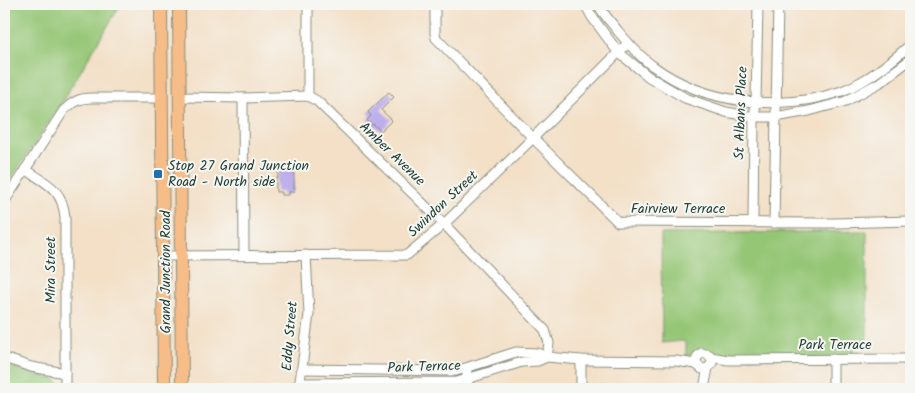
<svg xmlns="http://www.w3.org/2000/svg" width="915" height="393" viewBox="0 0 915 393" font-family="Kalam,sans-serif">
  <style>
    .green { fill: #95c676; stroke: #5a8255 }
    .building { fill: #bdadec }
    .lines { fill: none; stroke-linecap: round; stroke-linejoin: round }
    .minor-casing { stroke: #898e7e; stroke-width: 11 }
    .highway-casing { stroke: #898e7e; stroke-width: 14 }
    .minor { stroke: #fff; stroke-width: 9 }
    .highway { stroke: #f7bd88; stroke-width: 12 }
    .poi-dot { fill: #1f6fb2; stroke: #f6f6f2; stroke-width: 2 }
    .labels { text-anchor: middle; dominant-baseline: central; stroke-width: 4; stroke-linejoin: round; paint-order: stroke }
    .street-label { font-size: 14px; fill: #1f3d34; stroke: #f6f6f2 }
    .poi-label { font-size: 14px; fill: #1f3d34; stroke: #f6f6f2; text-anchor: start }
  </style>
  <rect width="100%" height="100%" fill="#f6f6f2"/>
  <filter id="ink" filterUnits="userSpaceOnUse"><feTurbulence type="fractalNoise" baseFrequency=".02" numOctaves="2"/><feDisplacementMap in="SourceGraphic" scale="10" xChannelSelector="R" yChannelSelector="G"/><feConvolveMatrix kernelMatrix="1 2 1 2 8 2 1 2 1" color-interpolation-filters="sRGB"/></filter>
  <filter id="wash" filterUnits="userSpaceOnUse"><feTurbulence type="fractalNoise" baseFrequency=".0096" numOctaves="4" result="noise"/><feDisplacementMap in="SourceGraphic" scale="20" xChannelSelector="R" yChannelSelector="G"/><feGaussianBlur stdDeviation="1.12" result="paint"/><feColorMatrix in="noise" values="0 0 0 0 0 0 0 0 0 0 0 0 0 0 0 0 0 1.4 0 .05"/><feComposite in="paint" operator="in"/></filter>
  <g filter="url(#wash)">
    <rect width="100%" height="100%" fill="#f3e0c7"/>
    <g class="green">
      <path d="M4,4H121L62,102L4,189Z"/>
      <path d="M867,231V343L853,344V357H725L698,351L686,357V343L682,341L662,343L661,234Z"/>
      <path d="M4,365L55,379L58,382L59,389H4Z"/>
    </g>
    <g id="blocks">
      <g class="building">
        <path d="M389,92L394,97L381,110L392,120L381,131L373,124L372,125L367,120L371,116L368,112Z"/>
        <path d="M278,170H294V192H289V195H282V192H276V178H278Z"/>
      </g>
    </g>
  </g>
  <g filter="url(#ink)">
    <use href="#blocks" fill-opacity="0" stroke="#898e7e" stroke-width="1"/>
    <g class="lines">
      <g class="minor-casing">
        <g id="minor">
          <path d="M308,4V96"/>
          <path d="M435,4V33L436,38L533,138L618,222L835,223L911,221"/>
          <path d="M585,4L592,17L618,52L649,77L685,98L726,112L754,117H775L809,111L846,101L879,83L911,59"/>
          <path d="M598,4C603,14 611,22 618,31C628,43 640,57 653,66C706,105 781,112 842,91C868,81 891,62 911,44"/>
          <path d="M180,97L243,98L308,96L317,101L444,224L545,330L549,343L547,357L581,360L676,361L696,364"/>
          <path d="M243,98L244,255"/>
          <path d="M25,169C47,184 62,188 65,217V389"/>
          <path d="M4,202L64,110C73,102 79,98 91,98H161"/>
          <path d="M753,223L754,118L756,102L758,4"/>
          <path d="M774,223L778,4"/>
          <path d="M162,256L407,255L444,224L533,138L628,43"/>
          <path d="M711,357L728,360L911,359"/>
          <path d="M4,358L31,367L65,373"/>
          <path d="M833,359V389"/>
          <path d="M581,360V389"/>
          <path d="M467,373L468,389"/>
          <path d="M299,383L457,382L522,362L538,361L547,357L537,353L516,352L456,371L302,369"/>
          <path d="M704,388L708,368L712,363L710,355L701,353L697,357L696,364L702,369L708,368"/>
          <path d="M299,389L309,314L306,255"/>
        </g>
      </g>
      <g class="highway-casing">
        <g id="highway">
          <path d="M161,4L164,389"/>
          <path d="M179,4L182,389"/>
        </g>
      </g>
      <use href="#minor" class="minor"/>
      <use href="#highway" class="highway"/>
    </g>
  </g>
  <rect class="poi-dot" x="153" y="169" width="10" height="10" rx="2.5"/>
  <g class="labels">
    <g class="street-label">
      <text transform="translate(741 113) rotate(-88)">St Albans Place</text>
      <text transform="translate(392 154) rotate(44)">Amber Avenue</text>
      <text transform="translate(443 204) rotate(-43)">Swindon Street</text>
      <text x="678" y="209">Fairview Terrace</text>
      <text transform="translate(51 270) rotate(-90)">Mira Street</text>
      <text transform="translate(166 272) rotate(-90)">Grand Junction Road</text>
      <text transform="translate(290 336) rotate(-85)">Eddy Street</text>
      <text x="835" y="345">Park Terrace</text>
      <text transform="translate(424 367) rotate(-2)">Park Terrace</text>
    </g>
    <g class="poi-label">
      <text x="168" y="166">Stop 27 Grand Junction<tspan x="168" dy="16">Road - North side</tspan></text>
    </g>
  </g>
  <rect width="915" height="393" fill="none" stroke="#f6f6f2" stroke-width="20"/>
</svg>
